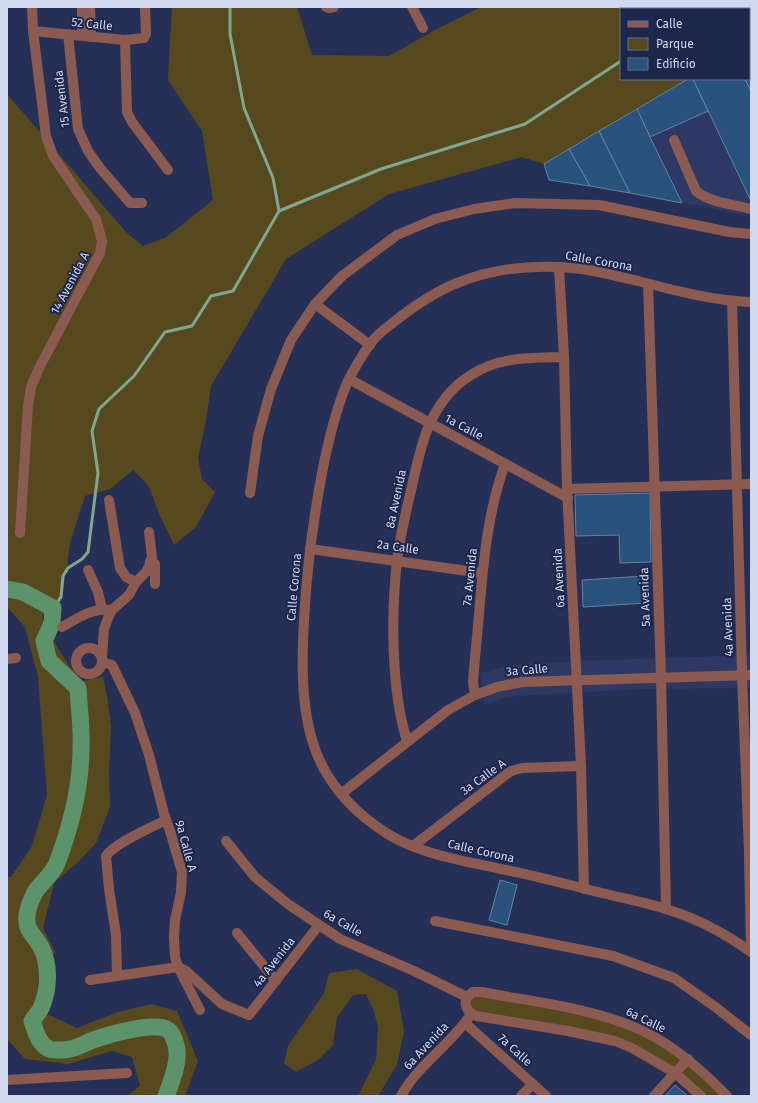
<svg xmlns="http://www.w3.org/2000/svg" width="758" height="1103" viewBox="0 0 758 1103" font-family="'Fira Sans',sans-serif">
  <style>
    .built { fill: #2d3864 }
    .green { fill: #57491e }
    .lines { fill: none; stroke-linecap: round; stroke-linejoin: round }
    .stream { stroke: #7fa892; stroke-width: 3 }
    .river { stroke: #5c936a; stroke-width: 17 }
    .building { fill: #29527d; stroke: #6283a9 }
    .minor { stroke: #8b5b52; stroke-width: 10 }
    .labels { text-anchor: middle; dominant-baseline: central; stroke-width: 4; stroke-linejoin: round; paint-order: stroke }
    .street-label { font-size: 12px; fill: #d1d9f1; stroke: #1d264b }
  </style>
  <rect width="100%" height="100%" fill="#263056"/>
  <g class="built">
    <path d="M748,7H751V214H740L598,187L549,180L544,164L688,79H749V9H747Z"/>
    <path d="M751,655V688L644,689L532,695L507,697L484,705L480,673L503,667L524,664L579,661Z"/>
  </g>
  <g class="green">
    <path d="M172,7H297L312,55L389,56L437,29L481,7H748L747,9H621V79H688L544,164L522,157L389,194L286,259L211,386L206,421L198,458L202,479L215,492L196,527L174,545L160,516L148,485L133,470L110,489L85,496L70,543L67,568L61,595L42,617C54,642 63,660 82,681L103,677L107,696L111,726L109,771L110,807L96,843L79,861L54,883L43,928L55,952L37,984L47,1014L77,1028L118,1012L151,1004L177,1011L198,1061L185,1096H127L140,1086L132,1057L112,1051L68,1064L25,1059L7,1039V877H11L32,846L47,795L38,677L25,627L7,607V94L126,232L143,246L165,238L213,200L202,131L168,80Z"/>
    <path d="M357,969L397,991L404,1031L397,1065L378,1096H356L359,1094L376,1059L378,1028L374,1011L366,994L353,995L337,1017L333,1045L318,1060L296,1072L284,1063L288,1046L324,993L329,973Z"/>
    <path d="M469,995L541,1002L649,1034L727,1096H701L632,1048L476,1016L467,997Z"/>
  </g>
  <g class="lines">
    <g class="stream">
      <path d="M230,7V34L244,108L273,178L279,211"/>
      <path d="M700,9L703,7"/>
      <path d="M53,608L61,597L63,576L68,568L82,559L88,552L98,473L92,431L99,409L134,376L165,332L192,326L211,296L233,291L279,211L381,169L525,124L621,61"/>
    </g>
    <path class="river" d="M7,589L23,592L53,608L52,623L44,641L49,661L78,688C79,708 82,728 81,748C81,788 71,826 57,863C52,875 42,882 35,892C32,898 28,908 27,915C25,932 35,935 41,947C50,965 49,988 42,1006C40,1011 35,1017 32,1021C36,1032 38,1043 49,1049C52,1050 56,1050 58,1050C72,1051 81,1045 93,1040C107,1035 155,1021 168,1030C173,1033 177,1046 177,1052C178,1066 171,1083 166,1096"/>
  </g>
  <g class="building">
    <path d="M748,7H751V91L745,79H749V9H747Z"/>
    <path d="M688,79H693L708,111L650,137L637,109Z"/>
    <path d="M693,79H745L751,91V201Z"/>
    <path d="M637,109L650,137L682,203L630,193L599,131Z"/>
    <path d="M599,131L630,193L590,186L569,149Z"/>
    <path d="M569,149L590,186L549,180L544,164Z"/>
    <path d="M650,493L651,562L620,563L619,535L576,536L575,495Z"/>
    <path d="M645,576L646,603L583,607L582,580Z"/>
    <path d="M500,880L517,885L507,925L489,920Z"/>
    <path d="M675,1085L688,1096H665Z"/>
  </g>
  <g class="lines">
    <g class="minor">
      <path d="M82,7V35"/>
      <path d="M90,7L91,37"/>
      <path d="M326,7L329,8L334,7"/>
      <path d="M412,7L423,28"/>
      <path d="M33,31L125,40L144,38L146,34L145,7"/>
      <path d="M68,34L78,129L88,151L100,168L130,203H142"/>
      <path d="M125,40L127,112L132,122L168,170"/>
      <path d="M674,140L696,191C711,203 732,204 751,209"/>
      <path d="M559,267L564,357L567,489L581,766L584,889"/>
      <path d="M648,284L661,677L666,909"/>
      <path d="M732,301L742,675L749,852L751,952"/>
      <path d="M751,302C693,300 639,278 582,269C541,264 496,267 457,283C432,293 411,308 390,325C383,330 376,336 371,343C362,355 354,369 347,383C335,412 328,442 322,473C314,516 308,560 305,604C302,650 299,705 315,749C326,780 349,807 376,826C411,853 459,860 501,869C533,875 565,884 598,892C621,898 645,902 669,910C698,919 726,934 751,952"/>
      <path d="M315,304L370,345"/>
      <path d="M349,379L568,498"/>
      <path d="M567,489L751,484"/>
      <path d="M250,493L258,436L271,389L291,340L315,304L342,276L397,235L435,219L474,209L515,203L599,205L729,232L751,234"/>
      <path d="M109,500L120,568L126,577L136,582"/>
      <path d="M20,533L28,406L31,387L39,368L100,253L102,241L96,219L53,156L46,136L33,31L32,7"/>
      <path d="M310,549L482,573"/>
      <path d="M150,561L155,564V584"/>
      <path d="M88,570L98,592L102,609"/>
      <path d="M62,627C78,618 93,607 112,610"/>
      <circle cx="89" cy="661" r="13"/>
      <path d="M102,657L104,629L108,618L112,610L129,595L136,582L146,572L149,566L152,557L149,532"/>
      <path d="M7,659L16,658"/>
      <path d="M102,662L112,665L135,713L149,755L164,814L170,831L182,872L181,892L175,920L174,938L175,957L178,967L186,971L222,1004L249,1015L319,925"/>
      <path d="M475,695L473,682C475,655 478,629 480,602C484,555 489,508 505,464"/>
      <path d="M407,741C391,690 391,614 397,561C400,536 406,511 412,486C416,468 422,440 430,423C439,404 453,386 471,375C500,356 531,358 564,357"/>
      <path d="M341,794L448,710L475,695L497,687L522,682L751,675"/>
      <path d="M226,841L255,877L288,904L340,939L414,971L467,997"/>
      <path d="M413,846L511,771L522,768L581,766"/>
      <path d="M435,921L613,956L674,978L714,1006L751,1035"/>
      <path d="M237,933L276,981"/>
      <path d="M117,975L116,935L109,889L106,856C115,843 152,827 166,820"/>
      <path d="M90,980L178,967L200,1010"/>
      <path d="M465,1023L546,1096"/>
      <path d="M7,1080L127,1073"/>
      <path d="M401,1096C418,1065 449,1046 469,1017"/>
      <path d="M521,1096L533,1084"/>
      <path d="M654,1096L688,1059"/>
      <path d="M701,1096L675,1073L632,1048L615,1041L568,1031L476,1016C464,1011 462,999 473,992H482C533,1002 586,1007 634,1027C669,1041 701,1069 727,1096"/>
    </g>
  </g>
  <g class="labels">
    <g class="street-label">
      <text transform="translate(92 24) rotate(6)">52 Calle</text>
      <text transform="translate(62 99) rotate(-97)">15 Avenida</text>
      <text transform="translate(599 261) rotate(10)">Calle Corona</text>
      <text transform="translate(70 283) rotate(-62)">14 Avenida A</text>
      <text transform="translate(464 427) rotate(28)">1a Calle</text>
      <text transform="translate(396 499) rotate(-78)">8a Avenida</text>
      <text transform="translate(398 547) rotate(8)">2a Calle</text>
      <text transform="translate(470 577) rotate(-84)">7a Avenida</text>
      <text transform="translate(559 578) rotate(-93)">6a Avenida</text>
      <text transform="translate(294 587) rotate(-85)">Calle Corona</text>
      <text transform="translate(645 597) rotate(-92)">5a Avenida</text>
      <text transform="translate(728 627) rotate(-92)">4a Avenida</text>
      <text transform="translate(527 670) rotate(-5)">3a Calle</text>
      <text transform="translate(483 777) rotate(-36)">3a Calle A</text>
      <text transform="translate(186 846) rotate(75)">9a Calle A</text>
      <text transform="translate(481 851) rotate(13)">Calle Corona</text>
      <text transform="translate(343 923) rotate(30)">6a Calle</text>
      <text transform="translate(274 962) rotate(-52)">4a Avenida</text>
      <text transform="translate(646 1020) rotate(26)">6a Calle</text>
      <text transform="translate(426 1046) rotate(-47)">6a Avenida</text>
      <text transform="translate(515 1050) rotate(42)">7a Calle</text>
    </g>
  </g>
  <rect width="758" height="1103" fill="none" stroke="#d1d9f1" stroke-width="16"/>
  <rect x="620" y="8" width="130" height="72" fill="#1d264b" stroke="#656e8d"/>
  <rect x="628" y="21" width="20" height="6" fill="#8b5b52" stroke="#656e8d"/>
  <text x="656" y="28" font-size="12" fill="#d1d9f1">Calle</text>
  <rect x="628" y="38" width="20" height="12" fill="#57491e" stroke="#656e8d"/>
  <text x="656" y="48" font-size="12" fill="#d1d9f1">Parque</text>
  <rect x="628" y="58" width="20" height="12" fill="#29527d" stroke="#656e8d"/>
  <text x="656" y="68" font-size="12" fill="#d1d9f1">Edificio</text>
</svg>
